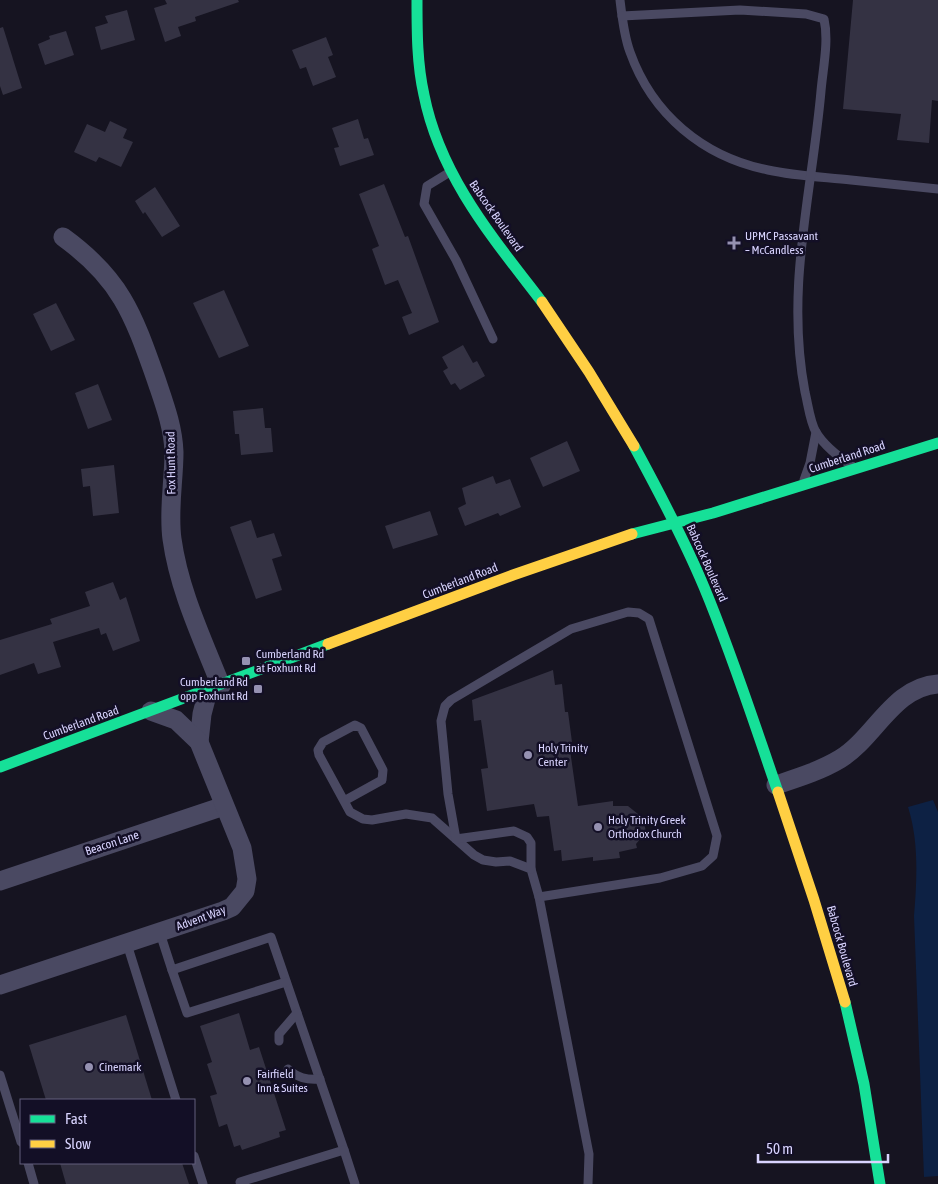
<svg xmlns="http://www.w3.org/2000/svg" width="938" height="1184" viewBox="0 0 938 1184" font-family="'Asap Condensed',sans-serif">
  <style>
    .water { fill: #0d2144 }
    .building { fill: #343243 }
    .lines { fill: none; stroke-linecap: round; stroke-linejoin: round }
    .lane { stroke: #4a4962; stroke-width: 9 }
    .street { stroke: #4a4962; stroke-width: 19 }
    .fast { stroke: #16e098; stroke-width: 11 }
    .slow { stroke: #ffcf43; stroke-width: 11 }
    .poi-dot { fill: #9591b1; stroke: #130f26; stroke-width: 2 }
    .labels { text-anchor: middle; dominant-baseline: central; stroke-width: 5; stroke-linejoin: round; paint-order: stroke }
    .street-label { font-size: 12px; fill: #d9d4ff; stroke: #130f26 }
    .poi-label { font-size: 12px; fill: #d9d4ff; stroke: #130f26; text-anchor: start }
  </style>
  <rect width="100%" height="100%" fill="#161421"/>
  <path class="water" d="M933,800L938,812V1176L924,1177L914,916C917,880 919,841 908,807Z"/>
  <g class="building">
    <path d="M165,0H238L239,2L195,17L196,21L178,27L181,36L165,42L154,8L167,4Z"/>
    <path d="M853,0H938V101L932,100L929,143L897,140L901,114L843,109Z"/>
    <path d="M127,10L135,40L101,50L95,27L108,23L105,16Z"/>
    <path d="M3,27L22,88L3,95L0,86V28Z"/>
    <path d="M66,31L74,55L45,65L38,44L50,39L49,36Z"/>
    <path d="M326,37L333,55L328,57L336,77L313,86L306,67L300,69L292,50Z"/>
    <path d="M358,119L364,139L368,138L374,155L340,166L334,148L339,147L332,128Z"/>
    <path d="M110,121L127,129L123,138L133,142L121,167L99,157L96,162L74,152L87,124L105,132Z"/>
    <path d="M384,184L405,237L408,236L439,322L409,335L402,317L412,313L398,280L385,285L372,249L379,246L359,194Z"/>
    <path d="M155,187L180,226L162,237L145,212L143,214L135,201Z"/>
    <path d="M224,290L249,346L219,358L193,303Z"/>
    <path d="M56,303L75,340L51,351L33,314Z"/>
    <path d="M463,345L473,363L477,361L485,376L460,390L455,383L451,385L443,371L448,368L442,357Z"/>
    <path d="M98,384L112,420L88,429L75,393Z"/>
    <path d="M263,408L265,428H271L273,452L241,455L239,434H235L233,411Z"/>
    <path d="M567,441L580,471L543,487L530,458Z"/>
    <path d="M114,465L119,513L93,516L90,486L83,487L81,469Z"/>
    <path d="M493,476L496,484L510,479L521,507L500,516L498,513L465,526L458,508L466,504L462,488Z"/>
    <path d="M430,511L438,535L393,549L385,526Z"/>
    <path d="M251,520L257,538L274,533L282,556L272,559L282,590L256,599L230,527Z"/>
    <path d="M113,582L120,600L126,597L140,641L113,651L106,633L101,635L99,628L53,642L61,667L38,674L34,663L0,675V640L52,624L50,619L90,606L85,592Z"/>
    <path d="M553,670L555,685L562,684L565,712H568L572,742L569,743L578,806L613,801V806H628L643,818L646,832L636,844L637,848L619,852L620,858L593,861V857L562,861L561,850L554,851L549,816L537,817L534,804L487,811L481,769L488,768L481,720L474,721L472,700Z"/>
    <path d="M239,1013L250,1050L259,1047L286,1130L279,1132L280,1137L242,1150L240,1145L234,1147L227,1124L219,1127L210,1096L217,1094L207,1064L212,1062L200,1026Z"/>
    <path d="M126,1015L152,1100H46L29,1045Z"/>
    <path d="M60,1163H182L189,1184H66Z"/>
  </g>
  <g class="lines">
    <g class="lane">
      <path d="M620,0C622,17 624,36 630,52C652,114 703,157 768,170C795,176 823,177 851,180C880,183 909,186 938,189"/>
      <path d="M622,16L740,10L806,14L824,19C829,41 823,68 821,91C812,193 785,288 805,392C808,404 810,422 816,432C824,446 839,457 852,466"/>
      <path d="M450,172L427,186L424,204L456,260L493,339"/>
      <path d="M804,480L810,463L816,432"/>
      <path d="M344,801L382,780L383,770L361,728L355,725L323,742L318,750L319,755L350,812L363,819L372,820L406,814L432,818L474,855L483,860L496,862L510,861L531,869L539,897L589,1154L588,1184"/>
      <path d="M531,869V843L527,837L514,831L456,839L448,794L441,721L445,706L451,700L571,629L628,612L639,613L649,619L717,836L713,856L702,866L660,878L539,897"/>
      <path d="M160,933L172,970L271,937L344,1150L240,1182L241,1184"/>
      <path d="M127,944L176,1100"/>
      <path d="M172,970L187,1013L286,982"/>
      <path d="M279,1041V1034L297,1013"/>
      <path d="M288,1069C298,1078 306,1080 320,1079"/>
      <path d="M0,1075L21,1142"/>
      <path d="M344,1150L355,1184"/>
      <path d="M194,1156L203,1184"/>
      <path d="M28,1163L34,1184"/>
    </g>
    <g class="street">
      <path d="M63,237C121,279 133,314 156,379C164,403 173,426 174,452C174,481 168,510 172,539C179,590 202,638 221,686"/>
      <path d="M199,742L202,714L208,691"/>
      <path d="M776,785C797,778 820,771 840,759C875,738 893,687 938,684"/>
      <path d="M0,881L224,806"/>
      <path d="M0,985L223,911L232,907L245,891L247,879L242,848L199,742L176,720L151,711"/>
    </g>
    <g class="fast">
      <path d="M417,0C417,32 417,64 424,95C440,176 493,238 542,302"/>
      <path d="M634,446C659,492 684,539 704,587C732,654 754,723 778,792"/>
      <path d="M632,534L713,513L938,443"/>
      <path d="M0,767L328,644"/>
      <path d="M845,1002L864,1084L880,1184"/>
    </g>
    <g class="slow">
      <path d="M542,302L589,372L634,446"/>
      <path d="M328,644L513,575L632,534"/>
      <path d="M778,792L814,900L845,1002"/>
    </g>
  </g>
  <g class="poi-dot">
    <path d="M731.5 235.5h5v5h5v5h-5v5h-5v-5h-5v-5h5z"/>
    <rect x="241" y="656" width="10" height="10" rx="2.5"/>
    <rect x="253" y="684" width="10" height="10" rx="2.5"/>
    <circle cx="528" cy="755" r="5"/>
    <circle cx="598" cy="827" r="5"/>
    <circle cx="89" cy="1067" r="5"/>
    <circle cx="247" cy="1081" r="5"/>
  </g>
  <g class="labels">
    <g class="street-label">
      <text transform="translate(496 216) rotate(55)">Babcock Boulevard</text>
      <text transform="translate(847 457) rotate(-18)">Cumberland Road</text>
      <text transform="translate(171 463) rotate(-91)">Fox Hunt Road</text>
      <text transform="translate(707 563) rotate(66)">Babcock Boulevard</text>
      <text transform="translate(460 581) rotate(-21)">Cumberland Road</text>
      <text transform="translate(81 723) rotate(-20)">Cumberland Road</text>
      <text transform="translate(112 843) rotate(-18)">Beacon Lane</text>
      <text transform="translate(201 918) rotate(-20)">Advent Way</text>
      <text transform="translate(842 946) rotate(74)">Babcock Boulevard</text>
    </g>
    <g class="poi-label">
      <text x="745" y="236">UPMC Passavant<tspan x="745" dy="14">– McCandless</tspan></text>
      <text x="256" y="654">Cumberland Rd<tspan x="256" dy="14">at Foxhunt Rd</tspan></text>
      <text x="248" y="682" text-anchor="end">Cumberland Rd<tspan x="248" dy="14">opp Foxhunt Rd</tspan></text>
      <text x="538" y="748">Holy Trinity<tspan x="538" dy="14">Center</tspan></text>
      <text x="608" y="820">Holy Trinity Greek<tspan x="608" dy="14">Orthodox Church</tspan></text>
      <text x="99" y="1067">Cinemark</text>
      <text x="257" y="1074">Fairfield<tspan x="257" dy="14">Inn &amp; Suites</tspan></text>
    </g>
  </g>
  <rect x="20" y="1099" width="175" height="65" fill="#130f26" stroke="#625e7d"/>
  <rect x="30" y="1115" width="25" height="8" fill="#16e098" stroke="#625e7d"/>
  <text x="65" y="1124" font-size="15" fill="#d9d4ff">Fast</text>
  <rect x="30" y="1140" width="25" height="8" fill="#ffcf43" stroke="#625e7d"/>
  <text x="65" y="1149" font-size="15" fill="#d9d4ff">Slow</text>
  <path d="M758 1154v8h130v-8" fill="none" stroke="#d9d4ff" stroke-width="2.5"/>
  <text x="766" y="1154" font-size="15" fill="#d9d4ff" stroke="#130f26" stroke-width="4" paint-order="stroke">50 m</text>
</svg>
